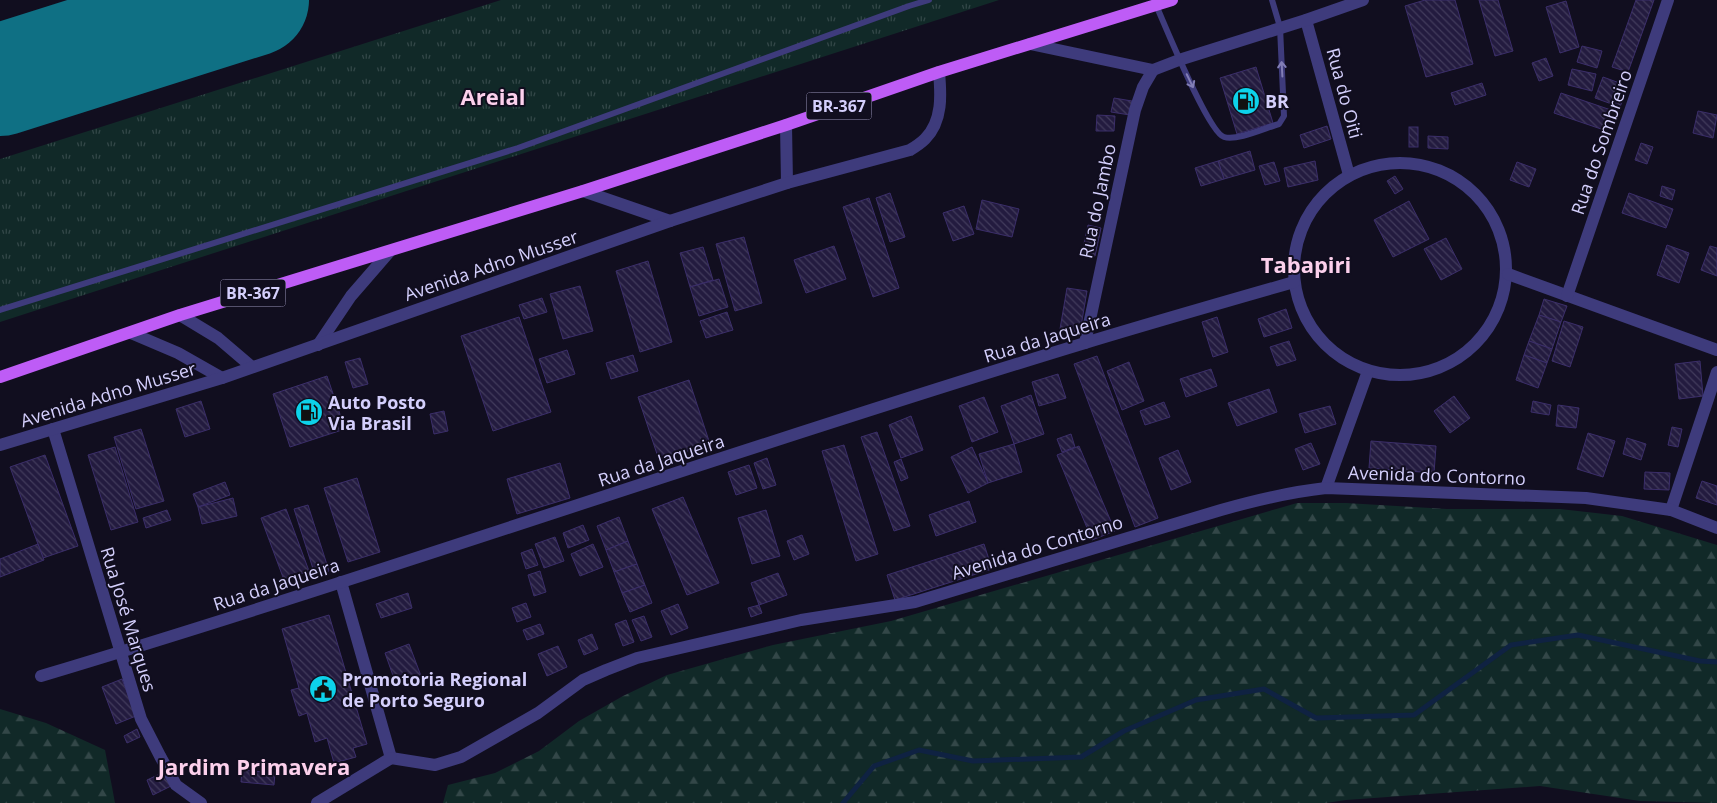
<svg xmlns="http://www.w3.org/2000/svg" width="1717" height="803" viewBox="0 0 1717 803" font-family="'Open Sans',sans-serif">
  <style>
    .grass { fill: url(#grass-tufts) }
    .forest { fill: url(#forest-firs) }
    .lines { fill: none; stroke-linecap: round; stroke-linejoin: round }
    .stream { stroke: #0f2242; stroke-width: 5 }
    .runway { stroke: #0f7084; stroke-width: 112 }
    .building { fill: url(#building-back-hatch); stroke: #3b2e6a }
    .lane { stroke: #3e3b7c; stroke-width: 6 }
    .street { stroke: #3e3b7c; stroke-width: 12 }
    .primary { stroke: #be5cf6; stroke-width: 12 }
    .oneway { stroke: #827eb6 }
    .labels { text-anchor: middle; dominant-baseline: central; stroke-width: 4; stroke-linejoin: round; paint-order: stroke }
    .shield { fill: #110e1f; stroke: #9a95ba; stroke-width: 1 }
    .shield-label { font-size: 16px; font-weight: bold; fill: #d4cffc }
    .street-label { font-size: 18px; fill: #d4cffc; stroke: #110e1f }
    .poi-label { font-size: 18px; font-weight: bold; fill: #d4cffc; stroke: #110e1f; text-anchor: start }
    .district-label { font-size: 22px; font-weight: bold; fill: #fcd0ec; stroke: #110e1f }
  </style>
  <defs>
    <pattern id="grass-tufts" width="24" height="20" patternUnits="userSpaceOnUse" patternTransform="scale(1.25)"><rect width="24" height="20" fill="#112928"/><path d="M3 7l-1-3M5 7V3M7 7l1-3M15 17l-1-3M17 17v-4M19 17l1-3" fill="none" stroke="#334748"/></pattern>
    <pattern id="forest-firs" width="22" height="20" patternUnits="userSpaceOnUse" patternTransform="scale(1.25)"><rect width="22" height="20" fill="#112928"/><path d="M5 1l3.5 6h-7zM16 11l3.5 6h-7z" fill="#334748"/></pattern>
    <pattern id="building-back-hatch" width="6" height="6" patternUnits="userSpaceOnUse" patternTransform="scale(1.25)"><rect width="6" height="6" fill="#231b3f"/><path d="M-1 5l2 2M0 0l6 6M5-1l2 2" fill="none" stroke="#423b5c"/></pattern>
  </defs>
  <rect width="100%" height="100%" fill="#110e1f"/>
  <path class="grass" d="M501,0H999L0,322V159Z"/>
  <g class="forest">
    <path d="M1297,503H1346L1447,509H1560L1622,516L1717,545V803L1640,801L1540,786L1346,800L1326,803H443L448,785L495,773L539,751L579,721L623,696L667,675L773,645L891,621Z"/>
    <path d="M0,709L46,723L105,750L115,803H0Z"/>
  </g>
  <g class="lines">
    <path class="stream" d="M843,803L874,766L919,750L973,761L1081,757L1124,731L1196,700L1264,689L1316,718L1414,715L1511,645L1578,635L1700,661L1717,662"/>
    <path class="runway" d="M0,80L253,0"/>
  </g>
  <g class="building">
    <path d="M1425,0H1455L1473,64L1426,77L1405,6Z"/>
    <path d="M1479,0H1498L1513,51L1495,56Z"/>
    <path d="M1636,0H1654L1628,72L1612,67Z"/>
    <path d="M1566,1L1579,47L1560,53L1546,7Z"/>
    <path d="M1582,46L1602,51L1597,68L1577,62Z"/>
    <path d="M1546,58L1553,76L1539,81L1532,63Z"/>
    <path d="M1256,67L1273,123L1237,134L1220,78Z"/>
    <path d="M1572,69L1596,74L1592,91L1568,85Z"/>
    <path d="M1603,77L1628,86L1620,107L1595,98Z"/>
    <path d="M1482,83L1486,95L1455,105L1451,93Z"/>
    <path d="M1561,93L1611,110L1604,130L1554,113Z"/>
    <path d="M1114,98L1132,101L1130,115L1111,112Z"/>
    <path d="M1698,111L1717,115L1713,138L1693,133Z"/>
    <path d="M1097,115L1115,116L1114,131H1096Z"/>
    <path d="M1327,126L1331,139L1304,148L1300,135Z"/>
    <rect x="1409" y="127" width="9" height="20"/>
    <path d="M1428,136L1448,137V149L1428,148Z"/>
    <path d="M1641,143L1653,147L1647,164L1635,160Z"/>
    <path d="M1250,151L1255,170L1224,179L1218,161Z"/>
    <path d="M1218,161L1224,179L1201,186L1195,168Z"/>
    <path d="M1315,161L1318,180L1288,187L1284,168Z"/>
    <path d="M1274,162L1280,181L1265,185L1259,166Z"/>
    <path d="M1517,162L1536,169L1529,187L1510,180Z"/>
    <path d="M1395,176L1403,189L1395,194L1387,181Z"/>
    <path d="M1662,186L1675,190L1672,200L1660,196Z"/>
    <path d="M890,193L905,237L890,242L876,198Z"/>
    <path d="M1629,193L1673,209L1666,228L1622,213Z"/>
    <path d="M869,198L899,288L873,297L843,207Z"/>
    <path d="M982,200L1019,209L1012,237L976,229Z"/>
    <path d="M1409,201L1429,239L1393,257L1374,220Z"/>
    <path d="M964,206L974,234L953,241L943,213Z"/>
    <path d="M1088,225L1101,228L1095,256L1082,253Z"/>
    <path d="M744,237L762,303L735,311L716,244Z"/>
    <path d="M1446,238L1462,269L1441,280L1424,249Z"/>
    <path d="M1667,245L1689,253L1679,283L1657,275Z"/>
    <path d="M834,246L846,279L806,293L794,260Z"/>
    <path d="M1710,246L1717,248V276L1701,270Z"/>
    <path d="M703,247L713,280L690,287L680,253Z"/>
    <path d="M648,261L672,342L640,352L616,271Z"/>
    <path d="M719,279L728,307L699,316L690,287Z"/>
    <path d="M580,286L593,331L563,339L550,294Z"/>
    <path d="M1067,288L1087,291L1080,332L1060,329Z"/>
    <path d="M542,298L547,312L524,319L519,305Z"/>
    <path d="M1544,299L1567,306L1561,322L1539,315Z"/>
    <path d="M1286,309L1292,328L1264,337L1258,319Z"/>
    <path d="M727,312L733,330L706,338L700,321Z"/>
    <path d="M1539,315L1561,322L1552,349L1529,341Z"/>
    <path d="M519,317L551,412L493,431L461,336Z"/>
    <path d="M1217,317L1228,352L1213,357L1202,322Z"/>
    <path d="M1564,321L1583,327L1570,367L1552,361Z"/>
    <path d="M1289,341L1296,360L1277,366L1270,347Z"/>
    <path d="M1529,341L1552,349L1547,363L1524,355Z"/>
    <path d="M567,350L575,374L547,383L539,359Z"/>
    <path d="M633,355L638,371L611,379L606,363Z"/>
    <path d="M1524,355L1547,363L1538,388L1516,380Z"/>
    <path d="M1097,356L1158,518L1135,527L1074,364Z"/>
    <path d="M360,358L368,384L353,388L345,362Z"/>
    <path d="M1700,361L1703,396L1679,399L1675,364Z"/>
    <path d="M1129,362L1144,401L1122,410L1107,371Z"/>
    <path d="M1211,369L1217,386L1186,397L1180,379Z"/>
    <path d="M1058,374L1066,398L1039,406L1032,382Z"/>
    <path d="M327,376L345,429L290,447L273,394Z"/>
    <path d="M689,380L710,444L659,460L638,397Z"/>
    <path d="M1269,389L1277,412L1237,426L1228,403Z"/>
    <path d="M1031,395L1044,434L1014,444L1001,406Z"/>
    <path d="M1454,396L1470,418L1450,433L1434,411Z"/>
    <path d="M984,397L998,432L972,442L959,406Z"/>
    <path d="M201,401L210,429L185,437L176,409Z"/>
    <path d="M1533,401L1551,405L1549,415L1531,412Z"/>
    <path d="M1164,402L1170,417L1145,425L1140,411Z"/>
    <path d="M1558,405L1579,408L1576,428L1556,426Z"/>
    <path d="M1330,406L1336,424L1305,433L1299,414Z"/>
    <path d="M444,411L448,431L434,434L430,414Z"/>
    <path d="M911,416L923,450L901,458L889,425Z"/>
    <path d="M1672,427L1682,429L1678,447L1668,445Z"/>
    <path d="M141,429L164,501L136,509L114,437Z"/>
    <path d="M877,432L910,526L894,531L861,437Z"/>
    <path d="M1588,433L1615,441L1603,477L1577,469Z"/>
    <path d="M1071,434L1075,447L1062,452L1057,439Z"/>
    <path d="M1627,438L1646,444L1641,460L1623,454Z"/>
    <path d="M1371,441L1436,446L1434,473L1369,468Z"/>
    <path d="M1311,443L1320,464L1303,470L1295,449Z"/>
    <path d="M1014,444L1022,472L988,483L979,454Z"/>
    <path d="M844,445L878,554L856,561L822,451Z"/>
    <path d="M1079,446L1115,531L1092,540L1057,455Z"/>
    <path d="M115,447L138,522L111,530L88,455Z"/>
    <path d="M972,447L988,483L968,493L951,457Z"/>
    <path d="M1178,450L1191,482L1171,490L1159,458Z"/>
    <path d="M45,455L78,546L43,558L10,467Z"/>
    <path d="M767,458L776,485L763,489L754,463Z"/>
    <path d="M901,459L908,478L901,481L894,462Z"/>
    <path d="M560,463L570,498L517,514L507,479Z"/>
    <path d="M749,465L757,488L736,495L728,472Z"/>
    <path d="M1645,472L1670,473L1669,490L1644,489Z"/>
    <path d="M357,478L380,552L348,562L324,488Z"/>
    <path d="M1702,481L1717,486V505L1696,498Z"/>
    <path d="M225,482L230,495L198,507L193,494Z"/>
    <path d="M683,497L719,583L687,595L652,509Z"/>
    <path d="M233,498L237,516L202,524L198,507Z"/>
    <path d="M969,501L976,522L936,536L929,515Z"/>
    <path d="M308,505L329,571L315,575L294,509Z"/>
    <path d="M286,509L309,571L284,580L261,518Z"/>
    <path d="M167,510L171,520L146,528L143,518Z"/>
    <path d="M766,510L780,556L752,564L738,518Z"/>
    <path d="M619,517L628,541L606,550L597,526Z"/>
    <path d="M583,525L589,540L568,548L563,533Z"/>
    <path d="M802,535L809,554L794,560L787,541Z"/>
    <path d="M555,537L564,561L544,568L535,544Z"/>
    <path d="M628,541L637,564L614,572L606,550Z"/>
    <path d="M38,544L44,560L0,577V559Z"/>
    <path d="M593,544L603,567L580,576L571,554Z"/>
    <path d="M984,544L992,569L895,600L887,575Z"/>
    <path d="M532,549L538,565L526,569L521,553Z"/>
    <path d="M637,564L645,585L622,593L614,572Z"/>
    <path d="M540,571L546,592L534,596L528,575Z"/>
    <path d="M778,573L787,595L759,605L751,583Z"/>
    <path d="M645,585L652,603L630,612L622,593Z"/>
    <path d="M408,593L412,608L381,618L376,604Z"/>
    <path d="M526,603L531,617L517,622L512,608Z"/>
    <path d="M678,604L688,628L671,635L661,611Z"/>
    <path d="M759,605L762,613L751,617L748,608Z"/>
    <path d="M329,615L367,744L353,748L356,757L334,763L327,738L315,742L307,713L299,716L291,690L299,688L282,629Z"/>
    <path d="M644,616L652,637L641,641L632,620Z"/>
    <path d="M626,620L634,642L623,646L615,624Z"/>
    <path d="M540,624L544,634L527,640L523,630Z"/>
    <path d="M592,634L598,649L584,655L578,640Z"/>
    <path d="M409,644L421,676L396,684L385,653Z"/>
    <path d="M558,646L567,667L547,676L538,654Z"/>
    <path d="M122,679L136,716L116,724L102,687Z"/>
    <path d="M137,729L140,737L127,743L124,736Z"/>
    <path d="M242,770L275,773L274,785L241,782Z"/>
    <path d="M164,772L171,786L153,795L147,780Z"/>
  </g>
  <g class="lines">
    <g class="lane">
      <path d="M1156,5C1165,25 1208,132 1224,137C1237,141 1265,128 1279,124L1284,116L1280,27L1272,0"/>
      <path d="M0,310L518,148L909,6L929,0"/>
    </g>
    <g class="street">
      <path d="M1306,20L1349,175"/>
      <path d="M1030,44L1153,70L1179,60L1306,20L1363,0"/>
      <path d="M786,125L787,183"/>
      <circle cx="1400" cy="269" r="106"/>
      <path d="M583,191L670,221"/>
      <path d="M1508,274L1717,350"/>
      <path d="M1567,296L1668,0"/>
      <path d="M180,315L218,338L252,367"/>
      <path d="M131,333L178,353L222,378"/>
      <path d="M1085,343L1135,110L1143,87L1153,70"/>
      <path d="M318,345L351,296L390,251"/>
      <path d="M53,429L141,719L160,756L176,785L201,803"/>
      <path d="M0,445L222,378L670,221L787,183L910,150C915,147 921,143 925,139C943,121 941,94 939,72"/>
      <path d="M1326,488L1368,371"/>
      <path d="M1671,510L1717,372"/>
      <path d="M341,582L391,758"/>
      <path d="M41,676C391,571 735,449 1085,343C1154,322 1224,302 1294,282"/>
      <path d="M391,758L435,765L461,757L538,713L583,680L606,670L637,658L801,620L915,602L1221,510C1256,500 1290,492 1326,488L1586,498L1671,510L1717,528"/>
      <path d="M317,803L391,758"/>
    </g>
    <path class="primary" d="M0,377L180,315L583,191L786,125L939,72L1172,0"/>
  </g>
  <defs><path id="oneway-shaft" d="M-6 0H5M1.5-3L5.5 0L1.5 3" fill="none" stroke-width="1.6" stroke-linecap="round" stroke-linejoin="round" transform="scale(1.25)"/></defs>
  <g class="oneway">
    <use href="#oneway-shaft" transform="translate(1282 69) rotate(-93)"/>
    <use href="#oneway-shaft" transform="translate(1190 81) rotate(64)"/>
  </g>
  <defs>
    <g id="fuel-disc" transform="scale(1.4375)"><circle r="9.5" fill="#0dd2ea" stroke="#110e1f"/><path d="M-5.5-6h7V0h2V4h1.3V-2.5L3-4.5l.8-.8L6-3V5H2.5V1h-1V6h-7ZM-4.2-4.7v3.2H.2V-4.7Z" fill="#111"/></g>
    <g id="civic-disc" transform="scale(1.4375)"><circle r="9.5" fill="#0dd2ea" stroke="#110e1f"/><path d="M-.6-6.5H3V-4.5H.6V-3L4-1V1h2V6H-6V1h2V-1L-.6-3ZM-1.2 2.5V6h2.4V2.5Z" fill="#111"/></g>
  </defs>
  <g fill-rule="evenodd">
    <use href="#fuel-disc" x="1246" y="101"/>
    <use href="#fuel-disc" x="309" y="412"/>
    <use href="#civic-disc" x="323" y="689"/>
  </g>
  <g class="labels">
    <g class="shield">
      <rect x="806.5" y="92.5" width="65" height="27" rx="4"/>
      <rect x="220.5" y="279.5" width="65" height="27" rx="4"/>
    </g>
    <g class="shield-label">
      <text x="839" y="106">BR-367</text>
      <text x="253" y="293">BR-367</text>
    </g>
    <g class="street-label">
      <text transform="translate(1345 93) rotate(75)">Rua do Oiti</text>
      <text transform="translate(1601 142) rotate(-71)">Rua do Sombreiro</text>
      <text transform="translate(1097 201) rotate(-78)">Rua do Jambo</text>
      <text transform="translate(491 265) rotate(-19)">Avenida Adno Musser</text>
      <text transform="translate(1047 337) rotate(-17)">Rua da Jaqueira</text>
      <text transform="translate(108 394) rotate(-17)">Avenida Adno Musser</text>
      <text transform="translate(661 460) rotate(-18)">Rua da Jaqueira</text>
      <text transform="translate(1437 475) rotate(2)">Avenida do Contorno</text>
      <text transform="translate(1037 547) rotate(-17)">Avenida do Contorno</text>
      <text transform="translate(276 584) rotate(-18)">Rua da Jaqueira</text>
      <text transform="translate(129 619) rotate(73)">Rua José Marques</text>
    </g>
    <g class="poi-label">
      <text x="1265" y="101">BR</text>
      <text x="328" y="402">Auto Posto<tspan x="328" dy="21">Via Brasil</tspan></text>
      <text x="342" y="679">Promotoria Regional<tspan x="342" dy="21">de Porto Seguro</tspan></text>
    </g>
    <g class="district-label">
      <text x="493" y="96">Areial</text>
      <text x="1306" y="264">Tabapiri</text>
      <text x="254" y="766">Jardim Primavera</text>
    </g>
  </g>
</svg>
